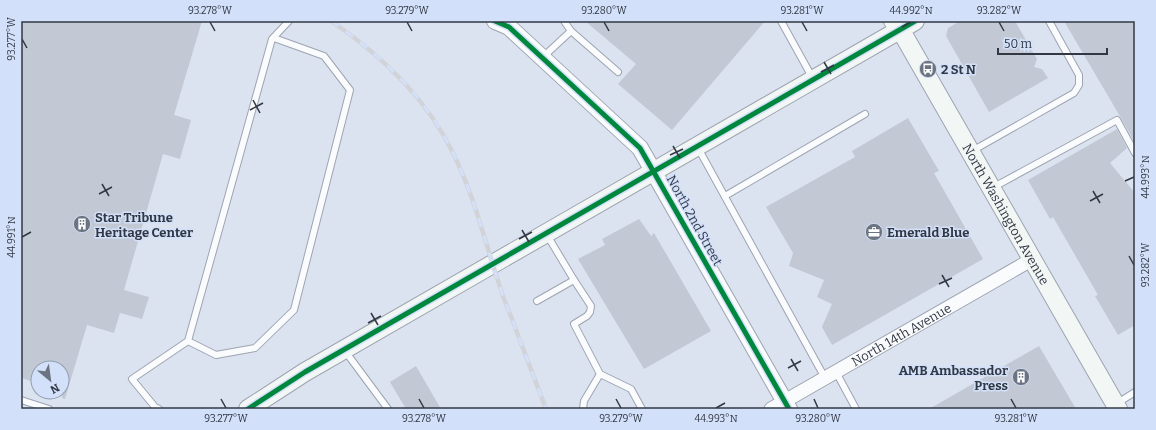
<svg xmlns="http://www.w3.org/2000/svg" width="1156" height="430" viewBox="0 0 1156 430" font-family="Bitter,serif">
<style>
.building{fill:#c2c9d5}
.lines{fill:none;stroke-linecap:round;stroke-linejoin:round}
.service-casing{stroke:#9ea4b0;stroke-width:8}
.minor-casing{stroke:#9ea4b0;stroke-width:15}
.tertiary-casing{stroke:#9ea4b0;stroke-width:18}
.secondary-casing{stroke:#9ea4b0;stroke-width:20}
.service{stroke:#fafbfd;stroke-width:6}
.minor{stroke:#fafbfd;stroke-width:13}
.tertiary{stroke:#fafbfd;stroke-width:16}
.secondary{stroke:#f2f6f4;stroke-width:18}
.rail-casing{stroke:#d1d3d8;stroke-width:4.5}
.rail{stroke:#d3e0f9;stroke-width:3;stroke-dasharray:9;stroke-linecap:butt}
.cycleway-casing{stroke:#d3e0f9;stroke-width:8}
.cycleway{stroke:#00873e;stroke-width:5}
.ticks{fill:none;stroke:#313844;stroke-width:1.5}
.labels{text-anchor:middle;stroke-width:3;stroke-linejoin:round;paint-order:stroke}
.poi-label{font-size:13px;font-weight:bold;fill:#313844;stroke:#d3e0f9;text-anchor:start}
.street-label{font-size:13px;fill:#313844;stroke:#d3e0f9}
.neatline{fill:none;stroke:#313844;stroke-width:1.5}
.ticks-label{font-size:10px;text-anchor:middle;fill:#313844}
</style>
<rect width="100%" height="100%" fill="#dbe3f1"/>
<!-- building -->
<g class="building">
<path d="M 21,21 L 202,21 L 174,115 L 191,120 L 180,159 L 163,154 L 124,290 L 149,297 L 142,319 L 120,313 L 114,333 L 87,325 L 65,399 L 62,398 L 62,368 L 38,368 L 38,383 L 21,378 Z"/>
<path d="M 585,21 L 765,21 L 672,130 L 618,84 L 636,64 Z"/>
<path d="M 960,21 L 1015,21 L 1037,59 L 1034,67 L 1042,69 L 1048,78 L 989,112 L 946,36 L 948,28 Z"/>
<path d="M 1064,21 L 1135,21 L 1135,143 L 1121,118 Z"/>
<path d="M 908,118 L 939,171 L 934,173 L 983,259 L 832,345 L 822,327 L 832,304 L 817,297 L 824,280 L 789,266 L 793,253 L 766,207 L 855,157 L 852,151 Z"/>
<path d="M 1117,129 L 1127,148 L 1110,163 L 1135,193 L 1135,325 L 1118,335 L 1095,296 L 1098,295 L 1053,217 L 1050,219 L 1028,180 Z"/>
<path d="M 639,219 L 651,236 L 654,233 L 711,331 L 644,369 L 578,259 L 605,245 L 602,239 Z"/>
<path d="M 1039,346 L 1076,409 L 929,409 Z"/>
<path d="M 416,366 L 441,409 L 406,409 L 390,382 Z"/>
</g>
<g class="lines">
<defs>
<g id="service">
<path d="M 781,21 L 812,77"/>
<path d="M 571,31 L 618,72"/>
<path d="M 543,57 L 571,31 L 564,21"/>
<path d="M 698,148 L 825,378"/>
<path d="M 972,151 L 1074,93 L 1079,85 L 1079,75 L 1049,21"/>
<path d="M 992,188 L 1117,120 L 1135,153"/>
<path d="M 725,196 L 865,114"/>
<path d="M 574,280 L 591,306 L 590,312 L 587,316 L 574,324 L 600,374"/>
<path d="M 537,301 L 574,280 L 547,235"/>
<path d="M 188,341 L 216,355 L 255,348 L 294,310 L 350,90 L 324,56 L 274,38"/>
<path d="M 345,351 L 388,409"/>
<path d="M 836,372 L 856,409"/>
<path d="M 21,400 L 49,409"/>
<path d="M 1116,404 L 1135,392"/>
<path d="M 159,409 L 155,407 L 132,379 L 188,341 L 272,39 L 289,21"/>
<path d="M 583,409 L 584,401 L 600,374 L 631,389 L 642,409"/>
</g>
<g id="minor">
<path id="s1" d="M 771,409 L 1031,260"/>
</g>
<path id="tertiary" d="M 495,21 L 509,27 L 640,148 L 789,409"/>
<g id="secondary">
<path id="s2" d="M 893,21 L 900,29 L 1118,409"/>
<path d="M 248,409 L 305,372 L 915,21"/>
</g>
</defs>
<!-- service casing -->
<use href="#service" class="service-casing"/>
<!-- minor casing -->
<use href="#minor" class="minor-casing"/>
<!-- tertiary casing -->
<use href="#tertiary" class="tertiary-casing"/>
<!-- secondary casing -->
<use href="#secondary" class="secondary-casing"/>
<!-- service -->
<use href="#service" class="service"/>
<!-- minor -->
<use href="#minor" class="minor"/>
<!-- tertiary -->
<use href="#tertiary" class="tertiary"/>
<!-- secondary -->
<use href="#secondary" class="secondary"/>
<defs>
<path id="rail" d="M 331,21 C 381,55 426,97 453,153 C 474,195 485,242 500,287 C 504,301 511,315 516,330 C 526,356 536,383 546,409"/>
</defs>
<!-- rail casing -->
<use href="#rail" class="rail-casing"/>
<!-- rail -->
<use href="#rail" class="rail"/>
<defs>
<g id="cycleway">
<path d="M 495,21 L 509,27 L 640,148 L 789,409"/>
<path d="M 248,409 L 305,372 L 915,21"/>
</g>
</defs>
<!-- cycleway casing -->
<use href="#cycleway" class="cycleway-casing"/>
<!-- cycleway -->
<use href="#cycleway" class="cycleway"/>
</g>
<!-- ticks -->
<path class="ticks" d="M 210,22 L 215,31M 407,22 L 412,31M 604,22 L 609,31M 802,22 L 807,31M 999,22 L 1004,31M 902,27 L 911,22M 22,39 L 27,48M 824,62 L 831,74M 821,72 L 834,65M 253,100 L 260,113M 250,110 L 263,103M 673,146 L 680,158M 670,155 L 683,149M 1125,181 L 1134,177M 102,184 L 109,196M 1093,191 L 1100,203M 99,194 L 112,187M 1090,201 L 1103,194M 522,230 L 529,242M 22,237 L 31,232M 519,239 L 532,232M 1129,256 L 1134,265M 942,275 L 949,287M 939,284 L 952,278M 371,313 L 378,325M 368,323 L 381,316M 791,359 L 798,371M 788,368 L 801,361M 221,399 L 226,408M 419,399 L 424,408M 616,399 L 621,408M 814,399 L 818,408M 1011,399 L 1016,408M 716,408 L 725,403"/>
<!-- icons -->
<defs>
<symbol id="bus-disc" viewBox="-11 -11 22 22"><circle r="9.5" fill="#6c7481" stroke="#d3e0f9"/><path d="M-5-6H5V4H4V6H2V4H-2V6H-4V4H-5ZM-3.5-4V0h7V-4ZM-3.5 1.2v1.5H-2V1.2ZM2 1.2v1.5H3.5V1.2Z" fill="#fff"/></symbol>
<symbol id="building-disc" viewBox="-11 -11 22 22"><circle r="9.5" fill="#6c7481" stroke="#d3e0f9"/><path d="M-4-6H4V6H1V3H-1V6H-4ZM-2.5-4.3h1.7v1.8h-1.7ZM.8-4.3h1.7v1.8H.8ZM-2.5-1h1.7V.8h-1.7ZM.8-1h1.7V.8H.8Z" fill="#fff"/></symbol>
<symbol id="office-disc" viewBox="-11 -11 22 22"><circle r="9.5" fill="#6c7481" stroke="#d3e0f9"/><path d="M-6-3h4V-5.5h4V-3h4V5H-6ZM-1-4.5V-3h2v-1.5ZM-6 0V1H6V0Z" fill="#fff"/></symbol>
</defs>
<g fill-rule="evenodd">
<use href="#bus-disc" x="918" y="59" width="20" height="20"/>
<use href="#building-disc" x="72" y="214" width="20" height="20"/>
<use href="#office-disc" x="864" y="222" width="20" height="20"/>
<use href="#building-disc" x="1011" y="367" width="20" height="20"/>
</g>
<g class="labels">
<!-- poi labels -->
<g class="poi-label">
<text x="941" y="74">2 St N</text>
<text x="95" y="222">Star Tribune<tspan x="95" dy="15">Heritage Center</tspan></text>
<text x="887" y="237">Emerald Blue</text>
<text x="1008" y="375" text-anchor="end">AMB Ambassador<tspan x="1008" dy="15">Press</tspan></text>
</g>
<!-- street labels -->
<g class="street-label">
<text dy="5" stroke="none"><textPath href="#s2" startOffset="224">North Washington Avenue</textPath></text>
<text transform="translate(695 220) rotate(61)" y="5">North 2nd Street</text>
<text dy="5" stroke="none"><textPath href="#s1" startOffset="150">North 14th Avenue</textPath></text>
</g>
</g>
<!-- border -->
<rect width="1156" height="430" fill="none" stroke="#d3e0f9" stroke-width="44"/>
<!-- north arrow -->
<g transform="translate(50 380) rotate(151)"><circle r="19" fill="#d3e0f9" stroke="#929db1"/>
<path d="M0-3L7 15L0 10L-7 15Z" fill="#6c7481"/>
<text y="-6" font-size="11" font-weight="bold" text-anchor="middle" fill="#313844">N</text>
</g>
<!-- scale -->
<path d="M998 48v6h109v-6" fill="none" stroke="#313844" stroke-width="2"/>
<text x="1004" y="48" font-size="12" fill="#313844" stroke="#d3e0f9" stroke-width="3" paint-order="stroke">50 m</text>
<rect x="22" y="22" width="1112" height="386" class="neatline"/>
<g class="ticks-label">
<text x="210" y="14">93.278°W</text>
<text x="407" y="14">93.279°W</text>
<text x="604" y="14">93.280°W</text>
<text x="802" y="14">93.281°W</text>
<text x="911" y="14">44.992°N</text>
<text x="999" y="14">93.282°W</text>
<text transform="translate(11 39) rotate(-90)" y="4">93.277°W</text>
<text transform="translate(1145 177) rotate(-90)" y="4">44.993°N</text>
<text transform="translate(11 237) rotate(-90)" y="4">44.991°N</text>
<text transform="translate(1145 265) rotate(-90)" y="4">93.282°W</text>
<text x="226" y="422">93.277°W</text>
<text x="424" y="422">93.278°W</text>
<text x="621" y="422">93.279°W</text>
<text x="716" y="422">44.993°N</text>
<text x="818" y="422">93.280°W</text>
<text x="1016" y="422">93.281°W</text>
</g>
</svg>
